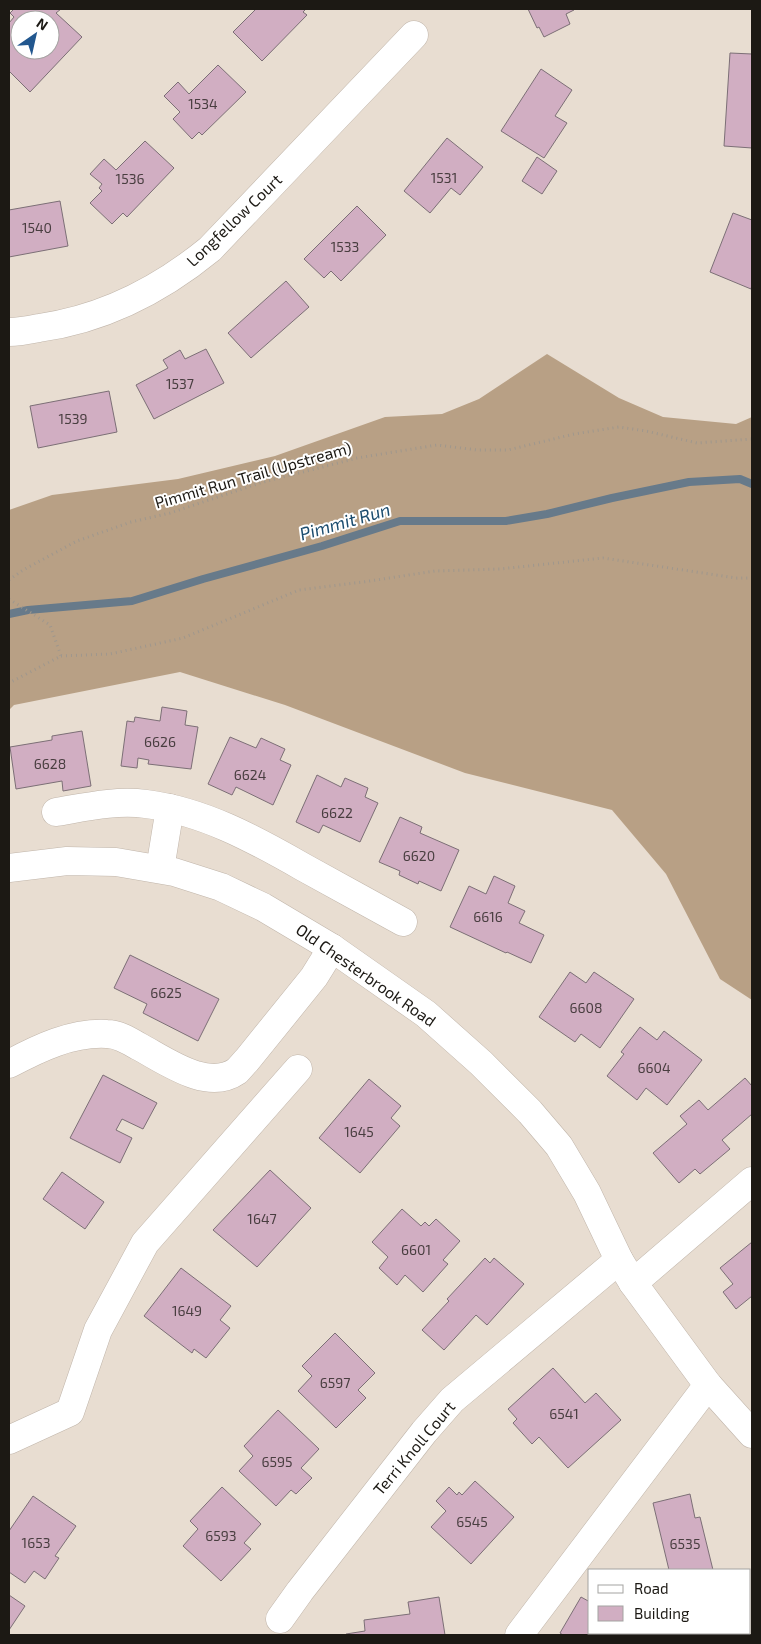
<svg xmlns="http://www.w3.org/2000/svg" width="761" height="1644" viewBox="0 0 761 1644" font-family="'Exo 2',sans-serif">
<style>
.forest{fill:#b8a085}
.lines{fill:none;stroke-linecap:round;stroke-linejoin:round}
.stream{stroke:#677a8a;stroke-width:8}
.building{fill:#d1aec2;stroke:#7c6f76;fill-rule:evenodd}
.minor-casing{stroke:#c0b5aa;stroke-width:29}
.path{stroke:#9f978d;stroke-width:3;stroke-dasharray:1 4;stroke-linecap:butt}
.minor{stroke:#fff;stroke-width:28}
.labels{text-anchor:middle;stroke-width:4;stroke-linejoin:round;paint-order:stroke}
.number-label{font-size:14px;fill:#493e40}
.street-label{font-size:16px;fill:#1c1914;stroke:#fff}
.water-label{font-size:18px;font-style:italic;fill:#1b4c6e;stroke:#fff}
</style>
<rect width="100%" height="100%" fill="#e8ddd1"/>
<!-- forest -->
<path class="forest" d="M 547,354 L 619,398 L 663,417 L 736,424 L 752,417 L 752,1000 L 720,979 L 666,874 L 612,810 L 465,773 L 285,705 L 180,672 L 14,705 L 9,710 L 9,510 L 52,495 L 178,479 L 275,456 L 385,417 L 442,414 L 479,399 Z"/>
<g class="lines">
<!-- stream -->
<path class="stream" d="M 9,614 L 28,610 L 132,601 L 203,579 L 322,546 L 400,521 L 506,521 L 547,514 L 612,498 L 689,482 L 740,479 L 752,484"/>
</g>
<!-- building -->
<g class="building">
<path d="M 14,9 L 61,9 L 56,13 L 82,37 L 30,92 L 9,71 L 9,23 L 14,17 L 10,13 ZM 20,20 L 50,20 L 50,50 L 20,50 Z"/>
<path d="M 256,9 L 306,9 L 303,12 L 307,15 L 262,61 L 233,32 Z"/>
<path d="M 528,9 L 574,9 L 574,10 L 566,14 L 570,24 L 544,37 L 539,27 L 537,28 Z"/>
<path d="M 730,53 L 752,54 L 752,148 L 724,146 Z"/>
<path d="M 218,65 L 246,92 L 202,135 L 199,132 L 192,139 L 173,119 L 180,112 L 164,96 L 178,82 L 189,94 Z"/>
<path d="M 541,69 L 572,90 L 555,116 L 567,123 L 544,158 L 501,131 Z"/>
<path d="M 447,138 L 483,167 L 460,195 L 451,188 L 430,213 L 404,191 Z"/>
<path d="M 145,141 L 174,168 L 127,217 L 123,213 L 112,224 L 90,203 L 102,191 L 99,188 L 102,184 L 90,174 L 104,159 L 116,170 Z"/>
<path d="M 537,157 L 557,171 L 542,194 L 522,181 Z"/>
<path d="M 60,201 L 68,246 L 9,257 L 9,210 Z"/>
<path d="M 357,206 L 386,235 L 341,281 L 331,271 L 324,278 L 304,259 Z"/>
<path d="M 733,213 L 752,220 L 752,285 L 751,289 L 710,272 Z"/>
<path d="M 286,281 L 309,307 L 251,358 L 228,333 Z"/>
<path d="M 206,349 L 224,383 L 154,419 L 136,385 L 168,368 L 163,360 L 180,350 L 185,359 Z"/>
<path d="M 109,391 L 117,432 L 38,448 L 30,406 Z"/>
<path d="M 162,707 L 187,711 L 185,725 L 198,727 L 191,769 L 148,764 L 149,760 L 138,758 L 137,768 L 121,766 L 127,721 L 134,722 L 135,717 L 160,721 Z"/>
<path d="M 82,731 L 91,786 L 63,791 L 62,781 L 16,789 L 10,747 L 52,740 L 52,736 Z"/>
<path d="M 230,737 L 256,748 L 261,738 L 285,749 L 280,760 L 291,765 L 273,805 L 236,787 L 232,795 L 208,784 Z"/>
<path d="M 317,775 L 341,787 L 345,778 L 368,788 L 365,797 L 378,803 L 360,842 L 323,825 L 319,833 L 296,822 Z"/>
<path d="M 400,817 L 422,827 L 420,833 L 459,850 L 441,891 L 419,881 L 418,884 L 399,875 L 400,871 L 379,862 Z"/>
<path d="M 494,876 L 515,886 L 508,903 L 525,911 L 519,923 L 544,935 L 531,963 L 507,952 L 506,953 L 450,927 L 469,886 L 486,894 Z"/>
<path d="M 130,955 L 219,999 L 198,1041 L 143,1013 L 147,1004 L 114,988 Z"/>
<path d="M 570,972 L 586,983 L 594,972 L 634,999 L 600,1048 L 581,1034 L 575,1042 L 539,1017 Z"/>
<path d="M 640,1027 L 657,1040 L 664,1031 L 702,1060 L 667,1105 L 646,1088 L 637,1100 L 607,1076 L 624,1054 L 621,1052 Z"/>
<path d="M 103,1075 L 157,1103 L 143,1129 L 122,1119 L 116,1130 L 132,1138 L 120,1163 L 70,1138 Z"/>
<path d="M 745,1078 L 752,1086 L 752,1114 L 722,1140 L 730,1149 L 700,1174 L 695,1169 L 679,1183 L 653,1153 L 687,1124 L 680,1116 L 699,1100 L 708,1110 Z"/>
<path d="M 369,1079 L 401,1106 L 391,1118 L 400,1126 L 360,1173 L 319,1138 Z"/>
<path d="M 270,1170 L 311,1208 L 257,1267 L 213,1230 Z"/>
<path d="M 62,1172 L 104,1202 L 85,1229 L 43,1199 Z"/>
<path d="M 402,1209 L 421,1226 L 425,1222 L 429,1226 L 436,1219 L 460,1241 L 443,1260 L 448,1264 L 423,1292 L 405,1275 L 397,1285 L 379,1268 L 388,1257 L 372,1242 Z"/>
<path d="M 752,1242 L 752,1296 L 736,1309 L 723,1292 L 733,1284 L 720,1268 Z"/>
<path d="M 485,1258 L 490,1263 L 494,1258 L 524,1284 L 487,1325 L 476,1315 L 444,1350 L 422,1330 L 449,1301 L 447,1299 Z"/>
<path d="M 181,1268 L 231,1306 L 220,1320 L 230,1328 L 206,1358 L 194,1349 L 192,1353 L 144,1316 Z"/>
<path d="M 335,1333 L 375,1373 L 358,1390 L 366,1398 L 336,1428 L 298,1391 L 312,1376 L 302,1366 Z"/>
<path d="M 553,1368 L 585,1403 L 596,1393 L 621,1420 L 568,1468 L 539,1437 L 532,1444 L 513,1423 L 517,1419 L 508,1409 Z"/>
<path d="M 278,1410 L 319,1449 L 301,1468 L 312,1478 L 296,1494 L 291,1490 L 276,1506 L 239,1471 L 253,1456 L 244,1446 Z"/>
<path d="M 475,1481 L 514,1517 L 471,1564 L 431,1527 L 446,1511 L 436,1501 L 449,1487 L 457,1495 L 459,1492 L 462,1495 Z"/>
<path d="M 222,1487 L 261,1524 L 244,1543 L 251,1549 L 221,1581 L 183,1546 L 198,1529 L 190,1521 Z"/>
<path d="M 690,1494 L 695,1518 L 700,1517 L 713,1570 L 669,1570 L 653,1503 Z"/>
<path d="M 33,1496 L 76,1526 L 55,1556 L 59,1558 L 45,1579 L 34,1571 L 25,1583 L 9,1572 L 9,1531 Z"/>
<path d="M 9,1595 L 25,1606 L 9,1630 Z"/>
<path d="M 439,1597 L 445,1635 L 346,1635 L 346,1634 L 365,1631 L 364,1620 L 410,1614 L 408,1602 Z"/>
<path d="M 581,1597 L 590,1602 L 590,1633 L 660,1633 L 658,1635 L 563,1635 L 560,1633 Z"/>
</g>
<g class="lines">
<defs>
<g id="minor">
<path d="M 9,332 C 19,332 29,330 39,328 C 103,319 160,290 210,249 L 414,35"/>
<path d="M 56,812 C 86,807 116,800 146,804 C 203,811 254,839 303,867 C 336,885 370,904 403,922"/>
<path d="M 9,868 L 67,861 L 116,862 L 174,872 L 221,887 L 263,907 L 332,948 L 426,1014 L 481,1063 L 530,1112 L 559,1146 L 587,1193 L 619,1260 L 633,1283 L 708,1385 L 752,1434"/>
<path d="M 160,869 L 170,808"/>
<path d="M 9,1064 C 39,1048 72,1032 107,1034 C 118,1034 128,1040 138,1046 C 165,1060 207,1092 237,1071 C 240,1068 244,1063 247,1060 L 314,977 L 332,948"/>
<path d="M 633,1283 L 752,1181"/>
<path d="M 9,1440 L 70,1412 L 98,1330 L 145,1243 L 298,1069"/>
<path d="M 280,1619 L 300,1591 L 424,1432 L 452,1400 L 619,1260"/>
<path d="M 519,1635 L 708,1385"/>
</g>
</defs>
<!-- minor casing -->
<use href="#minor" class="minor-casing"/>
<!-- path -->
<g class="path">
<path d="M 9,580 L 23,570 L 77,541 L 131,522 L 170,513 L 260,483 L 357,458 L 437,445 L 477,450 L 508,450 L 574,434 L 619,427 L 646,431 L 697,443 L 752,439"/>
<path d="M 9,599 L 50,625 L 61,656 L 9,683"/>
<path d="M 61,656 L 110,654 L 183,638 L 299,590 L 363,582 L 435,571 L 500,569 L 603,558 L 736,578 L 752,578"/>
</g>
<!-- minor -->
<use href="#minor" class="minor"/>
</g>
<g class="labels">
<!-- number labels -->
<g class="number-label">
<text x="203" y="109">1534</text>
<text x="444" y="183">1531</text>
<text x="130" y="184">1536</text>
<text x="37" y="233">1540</text>
<text x="345" y="252">1533</text>
<text x="180" y="389">1537</text>
<text x="73" y="424">1539</text>
<text x="160" y="747">6626</text>
<text x="50" y="769">6628</text>
<text x="250" y="780">6624</text>
<text x="337" y="818">6622</text>
<text x="419" y="861">6620</text>
<text x="488" y="922">6616</text>
<text x="166" y="998">6625</text>
<text x="586" y="1013">6608</text>
<text x="654" y="1073">6604</text>
<text x="359" y="1137">1645</text>
<text x="262" y="1224">1647</text>
<text x="416" y="1255">6601</text>
<text x="187" y="1316">1649</text>
<text x="335" y="1388">6597</text>
<text x="564" y="1419">6541</text>
<text x="277" y="1467">6595</text>
<text x="472" y="1527">6545</text>
<text x="221" y="1541">6593</text>
<text x="36" y="1548">1653</text>
<text x="685" y="1549">6535</text>
</g>
<!-- street labels -->
<g class="street-label">
<text transform="translate(234 220) rotate(-44)" y="6">Longfellow Court</text>
<text transform="translate(253 475) rotate(-16)" y="6">Pimmit Run Trail (Upstream)</text>
<text transform="translate(366 975) rotate(35)" y="6">Old Chesterbrook Road</text>
<text transform="translate(414 1448) rotate(-50)" y="6">Terri Knoll Court</text>
</g>
<!-- water labels -->
<g class="water-label">
<text transform="translate(345 522) rotate(-16)" y="6">Pimmit Run</text>
</g>
</g>
<!-- border -->
<rect width="761" height="1644" fill="none" stroke="#1c1914" stroke-width="20"/>
<!-- legend -->
<rect x="588" y="1569" width="162" height="65" fill="#ffffff" stroke="#a4a3a1"/>
<rect x="598" y="1585" width="25" height="8" fill="#ffffff" stroke="#a4a3a1"/>
<text x="634" y="1594" font-size="15" fill="#1c1914">Road</text>
<rect x="598" y="1606" width="25" height="15" fill="#d1aec2" stroke="#a4a3a1"/>
<text x="634" y="1619" font-size="15" fill="#1c1914">Building</text>
<!-- north arrow -->
<g transform="translate(35 35) rotate(34)"><circle r="24" fill="#ffffff" stroke="#a4a3a1"/>
<path d="M0-4L9 19L0 12L-9 19Z" fill="#22578f"/>
<text y="-8" font-size="14" font-weight="bold" text-anchor="middle" fill="#1c1914">N</text>
</g>
</svg>
